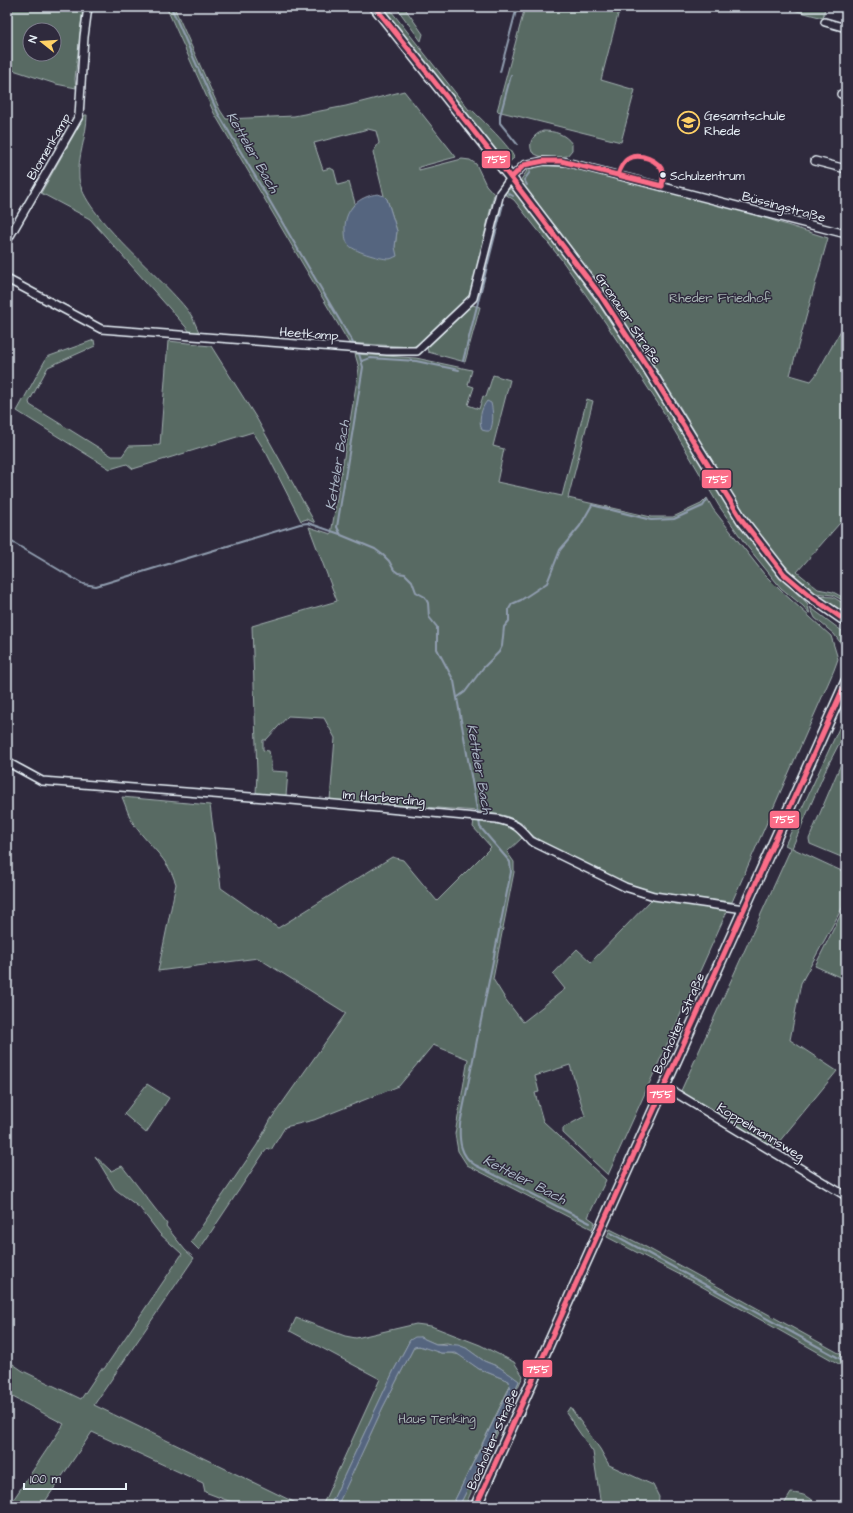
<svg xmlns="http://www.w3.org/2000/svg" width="853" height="1513" viewBox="0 0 853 1513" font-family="'Architects Daughter',sans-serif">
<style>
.green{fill:#596b64;stroke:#a0aeae;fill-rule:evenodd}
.water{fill:#55657f;stroke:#909daf}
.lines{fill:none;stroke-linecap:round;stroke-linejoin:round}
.stream{stroke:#909daf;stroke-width:2}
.minor-casing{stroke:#e8f1f8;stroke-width:10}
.secondary-casing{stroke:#e8f1f8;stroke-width:13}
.minor{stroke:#2f2a3d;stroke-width:7}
.secondary{stroke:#2f2a3d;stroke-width:10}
.bus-1-casing{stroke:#2f2a3d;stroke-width:8}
.bus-1{stroke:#fb6d88;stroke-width:5}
.bus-dot{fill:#e8f1f8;stroke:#2f2a3d;stroke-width:1.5}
.labels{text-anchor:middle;stroke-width:3;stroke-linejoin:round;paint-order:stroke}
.bus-label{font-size:12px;fill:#e8f1f8;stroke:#2f2a3d;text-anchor:start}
.poi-label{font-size:13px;fill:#e8f1f8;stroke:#2f2a3d;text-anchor:start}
.street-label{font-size:13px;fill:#e8f1f8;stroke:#2f2a3d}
.park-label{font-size:13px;fill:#a8b5b5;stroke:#2f2a3d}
.water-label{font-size:14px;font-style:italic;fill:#adb9c8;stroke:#2f2a3d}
.line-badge{stroke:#2f2a3d;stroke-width:1.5}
.badge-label{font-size:11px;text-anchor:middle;font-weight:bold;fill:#fff}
</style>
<rect width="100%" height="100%" fill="#2f2a3d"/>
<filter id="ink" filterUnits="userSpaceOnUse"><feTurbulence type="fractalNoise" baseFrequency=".025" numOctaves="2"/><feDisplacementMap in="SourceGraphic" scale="8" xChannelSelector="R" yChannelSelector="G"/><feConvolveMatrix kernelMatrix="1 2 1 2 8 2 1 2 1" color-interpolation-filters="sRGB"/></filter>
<g filter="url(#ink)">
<!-- green -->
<g class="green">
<path d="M 7,7 L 83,7 L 75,79 L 76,88 L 56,84 L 7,68 ZM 30,30 L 54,30 L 54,54 L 30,54 Z"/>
<path d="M 164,7 L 174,7 L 220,110 L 226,119 L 294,116 L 346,106 L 404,91 L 456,157 L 419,167 L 419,170 L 462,159 L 470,160 L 476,164 L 486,185 L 494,194 L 470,296 L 419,344 L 412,347 L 349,343 L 214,113 L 168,11 ZM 368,129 L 376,131 L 379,143 L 373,152 L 384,196 L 387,199 L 397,231 L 395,247 L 348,244 C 343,228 346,216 355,203 L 349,182 L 338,185 L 334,170 L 330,168 L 323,170 L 314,143 Z"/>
<path d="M 381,7 L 388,7 L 469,110 L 472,110 C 481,119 512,148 514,158 L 507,164 Z"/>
<path d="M 396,7 L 404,7 L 423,34 L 421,41 Z"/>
<path d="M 525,7 L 620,7 L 601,80 L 635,90 L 621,142 L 497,111 Z"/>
<path d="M 782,7 L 825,7 L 823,18 Z"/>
<path d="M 85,115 L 87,115 C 87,136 77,157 79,178 C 82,216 167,280 191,315 C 194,320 196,326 199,332 L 191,333 L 185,326 L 90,219 L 41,193 Z"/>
<path d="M 543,131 C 555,131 565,134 572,144 L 572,150 L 567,156 C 555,158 542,160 532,152 C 528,142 533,135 543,131 Z"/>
<path d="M 561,164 L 733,208 L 828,238 L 790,375 L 811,381 L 816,375 L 846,321 L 846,516 L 797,572 L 818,589 L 833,592 L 846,599 L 846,602 L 833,595 L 815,593 L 794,575 L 766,544 L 734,497 L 680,407 L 640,344 L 564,237 L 520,181 L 529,168 L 542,165 Z"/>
<path d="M 509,189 L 512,189 L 558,248 L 599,305 L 654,387 L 725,503 L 745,533 L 779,576 L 807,603 L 810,614 L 803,606 L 781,588 L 746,545 L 719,506 L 661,408 L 605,322 L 561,259 L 533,224 L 514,200 L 505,194 L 505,190 Z"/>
<path d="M 472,305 L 480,307 L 465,362 L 428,352 L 427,348 Z"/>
<path d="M 94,340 L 95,346 L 48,367 L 29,402 L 30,405 L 112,456 L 122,456 L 129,446 L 160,445 L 168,341 L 199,344 L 200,345 L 211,346 L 257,419 L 315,523 L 307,519 L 301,521 L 267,454 L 253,432 L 133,469 L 127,464 L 110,469 L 17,411 L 47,357 Z"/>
<path d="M 355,354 L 416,358 L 472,370 L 468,385 L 474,387 L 468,405 L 479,409 L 483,396 L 486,397 L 493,375 L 510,380 L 493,446 L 504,449 L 497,482 L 562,496 L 587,399 L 593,401 L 568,498 L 651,517 L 673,517 L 701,504 L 707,498 L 713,509 L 764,574 L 780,590 L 831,636 L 838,659 L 834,670 L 732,902 L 657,894 L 633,887 L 548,847 L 528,832 L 523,824 L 506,816 L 478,811 L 330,800 L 335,738 L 324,718 L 288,716 L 266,740 L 263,740 L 263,750 L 269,751 L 271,762 L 271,771 L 288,772 L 286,796 L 256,793 L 257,773 L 252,626 L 337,601 L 309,527 L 331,534 L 359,368 Z"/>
<path d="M 818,596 L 833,597 L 846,605 L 846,613 Z"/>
<path d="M 810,607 L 846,634 L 846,641 L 844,645 L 842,645 L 834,634 L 815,618 Z"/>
<path d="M 846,713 L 846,733 L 841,740 L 827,767 L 792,848 L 846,873 L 846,901 L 801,983 L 790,1040 L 837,1071 L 774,1148 L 680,1093 L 791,848 L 785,845 Z"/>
<path d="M 846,752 L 846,859 L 810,844 L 809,839 Z"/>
<path d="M 122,797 L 210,805 L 221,888 L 278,928 L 392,857 L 403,860 L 437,901 L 491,847 L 473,827 L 474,820 L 483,821 L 484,823 C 504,826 507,821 523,837 L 507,852 L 514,862 L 514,872 L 493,979 L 506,1000 L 523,1022 L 565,989 L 553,974 L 577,949 L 591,962 L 652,899 L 728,909 L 608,1175 L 563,1133 L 563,1128 L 585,1116 L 570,1065 L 535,1076 L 539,1092 L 535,1093 L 543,1121 L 606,1180 L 588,1217 L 595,1222 L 592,1229 L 467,1165 L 458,1151 L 455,1134 L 468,1059 L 433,1045 L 399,1086 L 314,1120 L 285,1127 L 271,1150 L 268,1148 L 263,1154 L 199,1250 L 191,1242 L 257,1145 L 271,1119 L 346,1013 L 258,958 L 158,971 L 176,884 C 168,858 150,847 135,826 C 129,818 126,806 122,797 Z"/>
<path d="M 846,904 L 846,980 L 815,966 Z"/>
<path d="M 147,1084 L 169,1098 L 146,1133 L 124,1114 Z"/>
<path d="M 95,1156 L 111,1171 L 122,1166 L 167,1224 L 166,1226 L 185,1250 L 194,1258 L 94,1405 L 302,1506 L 242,1506 L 205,1492 L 203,1483 L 92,1432 L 42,1506 L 9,1506 L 64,1424 L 7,1394 L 7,1360 L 23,1371 L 81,1399 L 101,1369 L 104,1369 L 182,1254 L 160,1234 L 140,1208 L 115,1189 Z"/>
<path d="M 610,1229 L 644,1246 L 846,1357 L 846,1368 L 692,1281 L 607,1237 Z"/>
<path d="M 296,1318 L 345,1336 L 356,1338 L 416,1324 L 431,1326 L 480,1345 L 514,1362 L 523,1376 L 465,1506 L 459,1506 L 500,1424 L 519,1381 L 499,1367 L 484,1361 L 466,1348 L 447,1343 L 436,1344 L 420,1337 L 410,1340 L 394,1370 L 330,1506 L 322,1506 L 380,1379 L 290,1331 Z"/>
<path d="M 416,1346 L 425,1347 L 441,1353 L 451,1353 L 460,1355 L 479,1369 L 509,1381 L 510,1386 L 452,1506 L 337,1506 L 383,1407 L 414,1347 Z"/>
<path d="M 570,1407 L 600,1449 L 609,1465 L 653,1485 L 659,1497 L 658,1506 L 601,1506 L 593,1452 L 566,1413 Z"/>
<path d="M 791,1493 C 804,1494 810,1496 818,1506 L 783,1506 Z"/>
</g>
<!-- water -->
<g class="water">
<path d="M 378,194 L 384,196 L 387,199 L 397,231 L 395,247 L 397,256 C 394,257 392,259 389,259 C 380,259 352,251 348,244 C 345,240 345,233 345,228 C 345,209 359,196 378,194 Z"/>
<path d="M 487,401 L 491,403 C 493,411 494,423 490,431 L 486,431 L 482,430 C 478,421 481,408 487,401 Z"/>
<path d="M 415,1337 L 420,1337 L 436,1344 L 458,1345 L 466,1348 L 484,1361 L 499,1367 L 511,1375 L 519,1381 L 483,1459 L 459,1506 L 452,1506 L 508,1392 L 510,1386 L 509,1381 L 479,1369 L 456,1353 L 441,1353 L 419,1346 L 414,1347 L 383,1407 L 342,1496 L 337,1506 L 330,1506 L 394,1370 L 410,1340 Z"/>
</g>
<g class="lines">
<!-- stream -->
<g class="stream">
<path d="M 171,7 L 218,113 L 353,343"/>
<path d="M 500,72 L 517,7"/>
<path d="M 511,75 L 500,116 L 500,123 L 517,144"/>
<path d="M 527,185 L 524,180 L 530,172"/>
<path d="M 508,193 L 513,196"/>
<path d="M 359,354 L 363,367 L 337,527 L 341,535 L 375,549 L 383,555 L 389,561 L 394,570 L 398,573 L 405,574 L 412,581 L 416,592 L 425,597 L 428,603 L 429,617 L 437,627 L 437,649 L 454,681 L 478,815"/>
<path d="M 362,361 L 370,358 L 416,361 L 459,370"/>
<path d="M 463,361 L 503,204"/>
<path d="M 7,539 L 83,584 L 96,586 L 300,524 L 308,523 L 340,534"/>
<path d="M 458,697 L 465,692 L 483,668 L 499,652 L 502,646 L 504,627 L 509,621 L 509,609 L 512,604 L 521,600 L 547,583 L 560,550 L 580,526 L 592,505 L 651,520 L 674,519 L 703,506 L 707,500"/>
<path d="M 479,820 L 480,827 L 510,862 L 511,872 L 460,1124 C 459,1140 460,1156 475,1165 L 590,1223"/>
<path d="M 611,1233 L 846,1362"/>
</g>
<defs>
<g id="minor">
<path d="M 825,22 L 846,28"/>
<path d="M 841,94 L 846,96"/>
<path d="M 815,161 L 846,169"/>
<path d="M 7,241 L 79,116 L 84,37 L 88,7"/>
<path d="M 7,279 L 101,329 L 387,351 L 417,351 L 473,298 L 500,193 L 511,178 L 524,165 L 544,161 L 566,162 L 846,234"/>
<path d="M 7,762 L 42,781 L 291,800 L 497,819 C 515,823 519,827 531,841 L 625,887 L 654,896 L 744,909"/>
<path d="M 664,1086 L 846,1196"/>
</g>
<g id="secondary">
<path d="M 375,7 L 511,178 L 601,296 L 648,368 L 742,520 L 784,574 L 810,596 L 846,621"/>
<path d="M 476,1506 L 846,682"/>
</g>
</defs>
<!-- minor casing -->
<use href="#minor" class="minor-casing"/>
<!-- secondary casing -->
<use href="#secondary" class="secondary-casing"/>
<!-- minor -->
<use href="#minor" class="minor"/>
<!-- secondary -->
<use href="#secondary" class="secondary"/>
<defs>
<g id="bus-1">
<path d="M 375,7 L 511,178 L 601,296 L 648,368 L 742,520 L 784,574 L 810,596 L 846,621"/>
<path d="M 618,175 C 620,169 623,162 628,159 C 639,152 660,160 663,173 C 664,177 662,182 662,186"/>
<path d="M 511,178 L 524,165 L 544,161 L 561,161 L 662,186"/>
<path d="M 476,1506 L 846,682"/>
</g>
</defs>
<!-- bus-1 casing -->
<use href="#bus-1" class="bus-1-casing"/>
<!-- bus-1 -->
<use href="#bus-1" class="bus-1"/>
</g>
</g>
<!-- icons -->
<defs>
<symbol id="school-ring" viewBox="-11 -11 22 22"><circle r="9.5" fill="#2f2a3d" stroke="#ffd166" stroke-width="1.5"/><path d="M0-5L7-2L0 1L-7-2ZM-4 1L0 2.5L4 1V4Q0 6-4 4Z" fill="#ffd166"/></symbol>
</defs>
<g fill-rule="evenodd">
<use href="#school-ring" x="676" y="110" width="25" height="25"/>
</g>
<!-- markers -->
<circle class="bus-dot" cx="663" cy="175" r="3.5"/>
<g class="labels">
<!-- bus labels -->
<g class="bus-label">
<text x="670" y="180">Schulzentrum</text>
</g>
<!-- poi labels -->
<g class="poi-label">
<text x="704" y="120">Gesamtschule<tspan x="704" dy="15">Rhede</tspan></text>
</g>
<!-- street labels -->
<g class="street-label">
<text transform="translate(48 146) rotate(-60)" y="5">Blomenkamp</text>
<text transform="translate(784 206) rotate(15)" y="5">Büssingstraße</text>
<text transform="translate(629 318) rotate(56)" y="5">Gronauer Straße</text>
<text transform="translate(309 333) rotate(4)" y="5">Heetkamp</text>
<text transform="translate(384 797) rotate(5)" y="5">Im Harberding</text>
<text transform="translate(678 1023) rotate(-66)" y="5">Bocholter Straße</text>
<text transform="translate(761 1131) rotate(31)" y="5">Koppelmannsweg</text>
<text transform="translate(492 1439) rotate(-66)" y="5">Bocholter Straße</text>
</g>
<!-- park labels -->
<g class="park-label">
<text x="720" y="302">Rheder Friedhof</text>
<text x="437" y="1423">Haus Tenking</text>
</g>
<!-- water labels -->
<g class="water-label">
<text transform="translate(253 152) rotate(60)" y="5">Ketteler Bach</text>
<text transform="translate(337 465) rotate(-81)" y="5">Ketteler Bach</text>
<text transform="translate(480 769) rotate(80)" y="5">Ketteler Bach</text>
<text transform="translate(525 1179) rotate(27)" y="5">Ketteler Bach</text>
</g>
</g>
<g class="line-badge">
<rect x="481" y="150" width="30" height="19" rx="4" fill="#fb6d88"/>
<rect x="701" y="469" width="31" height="20" rx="4" fill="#fb6d88"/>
<rect x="769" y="810" width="31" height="19" rx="4" fill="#fb6d88"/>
<rect x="646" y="1084" width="30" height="20" rx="4" fill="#fb6d88"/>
<rect x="522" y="1359" width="31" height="19" rx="4" fill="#fb6d88"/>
</g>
<g class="badge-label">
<text x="496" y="163">755</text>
<text x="717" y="483">755</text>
<text x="784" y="823">755</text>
<text x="661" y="1098">755</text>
<text x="538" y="1373">755</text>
</g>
<!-- margin -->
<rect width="853" height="1513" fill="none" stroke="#2f2a3d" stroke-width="24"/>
<rect x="12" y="12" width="829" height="1489" fill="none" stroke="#e8f1f8" stroke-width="1.5" filter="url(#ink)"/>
<!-- north arrow -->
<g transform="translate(42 42) rotate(287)"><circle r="19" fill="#2f2a3d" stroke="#797a88"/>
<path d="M0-3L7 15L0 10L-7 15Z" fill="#ffd166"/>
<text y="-6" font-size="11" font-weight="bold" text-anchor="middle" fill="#e8f1f8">N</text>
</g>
<!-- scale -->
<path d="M24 1483v6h102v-6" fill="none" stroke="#e8f1f8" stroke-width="2"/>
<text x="30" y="1483" font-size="12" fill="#e8f1f8" stroke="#2f2a3d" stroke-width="3" paint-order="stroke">100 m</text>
</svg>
